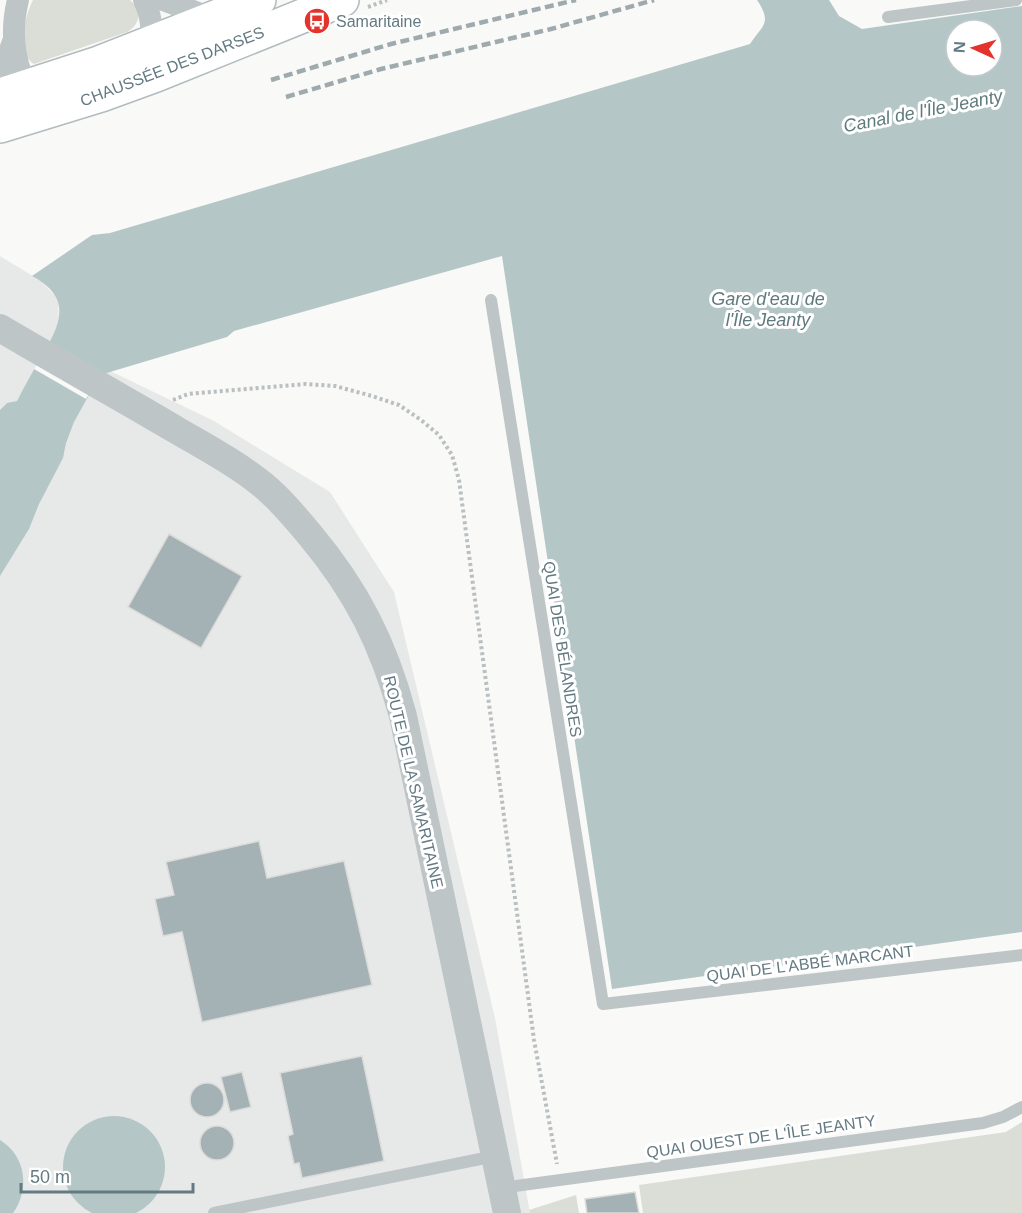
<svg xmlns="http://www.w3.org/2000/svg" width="1022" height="1213" viewBox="0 0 1022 1213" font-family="Helvetica,sans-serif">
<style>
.built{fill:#e7e9e8}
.green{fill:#dbded6}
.water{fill:#b5c6c7;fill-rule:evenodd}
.pier{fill:#f9f9f7}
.building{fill:#a4b1b5;stroke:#dbdbd9;stroke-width:1.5}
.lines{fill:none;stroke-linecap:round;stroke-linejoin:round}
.secondary-casing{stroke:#b2bbbe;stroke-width:36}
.path{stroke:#babfc1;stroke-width:4;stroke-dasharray:3 3;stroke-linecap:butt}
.service{stroke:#bdc5c7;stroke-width:12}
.minor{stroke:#bdc5c7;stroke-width:22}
.tertiary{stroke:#bdc5c7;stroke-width:28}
.secondary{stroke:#fff;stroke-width:33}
.rail{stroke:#9faaae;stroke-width:4.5;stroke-dasharray:9 4.5;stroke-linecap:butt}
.labels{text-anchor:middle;stroke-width:6;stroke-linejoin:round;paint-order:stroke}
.poi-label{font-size:16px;fill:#647a82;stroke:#fff;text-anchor:start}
.street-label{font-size:16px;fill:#647a82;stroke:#fff}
.water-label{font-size:18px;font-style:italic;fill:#5f7a7c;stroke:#fff}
</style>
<rect width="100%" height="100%" fill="#f9f9f7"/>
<!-- built -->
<path class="built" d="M 0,256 L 41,281 L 55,296 L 58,303 L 59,320 L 58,329 L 50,342 L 214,421 L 330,492 L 394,592 L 495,1018 L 530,1213 L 0,1213 Z"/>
<!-- green -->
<g class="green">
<path d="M 33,0 L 130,0 C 142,10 141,24 127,32 L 34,64 C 15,54 25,15 33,0 Z"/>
<path d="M 1022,1122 L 1022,1213 L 643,1213 L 639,1185 L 1006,1132 Z"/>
<path d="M 576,1195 L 579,1213 L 530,1213 L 529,1210 Z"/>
</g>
<!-- water -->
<g class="water">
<path d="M 757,0 L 829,0 L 839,16 L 862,29 L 1022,6 L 1022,932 L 612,989 L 502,256 L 234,331 L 227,337 L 100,375 L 74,422 L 66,443 L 63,458 L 39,504 L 29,529 L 0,576 L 0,410 L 7,403 L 17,401 C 24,387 32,373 40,359 C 59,327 75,299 32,276 L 92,235 L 110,233 L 750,44 C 762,25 773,24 757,0 ZM 956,30 L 992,30 L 992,66 L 956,66 Z"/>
<circle cx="114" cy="1167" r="51"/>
<path d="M 0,1140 C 26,1156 30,1189 13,1213 L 0,1213 Z"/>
</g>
<!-- pier -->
<path class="pier" d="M 48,345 L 100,375 L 86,399 L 34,369 Z"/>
<!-- building -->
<g class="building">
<path d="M 169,534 L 242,576 L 201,648 L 128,607 Z"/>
<path d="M 259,841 L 267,878 L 344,861 L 372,985 L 202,1022 L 182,932 L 163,936 L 155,899 L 174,895 L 166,862 Z"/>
<path d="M 362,1056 L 384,1161 L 302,1178 L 299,1163 L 294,1164 L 288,1136 L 293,1134 L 280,1073 Z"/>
<path d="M 242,1072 L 251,1107 L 230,1112 L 221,1077 Z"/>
<circle cx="207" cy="1100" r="17"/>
<circle cx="217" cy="1143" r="17"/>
<path d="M 635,1192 L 639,1213 L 587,1213 L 585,1199 Z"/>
</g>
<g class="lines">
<defs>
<g id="secondary">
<path d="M 0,95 L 96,64 L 259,0"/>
<path d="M 0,126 L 101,95 L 156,75 L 342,0"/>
</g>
</defs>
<!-- secondary casing -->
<use href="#secondary" class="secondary-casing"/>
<!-- path -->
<g class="path">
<path d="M 368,7 L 387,0"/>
<path d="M 173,400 L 188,394 L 305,384 L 335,386 L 372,396 L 399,405 L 421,420 L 439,435 L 452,455 L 459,480 L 534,1040 L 557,1164"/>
</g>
<!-- service -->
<g class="service">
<path d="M 888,17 L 1016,0"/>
<path d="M 491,300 L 603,1004 L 1022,955"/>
<path d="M 501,1188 L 983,1123 L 1003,1117 L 1022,1107"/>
<path d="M 214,1213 L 495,1156"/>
</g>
<!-- minor -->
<g class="minor">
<path d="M 18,0 C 10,32 13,73 36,98"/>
<path d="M 144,0 C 152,16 154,37 148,55"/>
<path d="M 163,0 L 201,14 L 217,17"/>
<path d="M 0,70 L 6,61 L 14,39"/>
</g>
<!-- tertiary -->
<path class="tertiary" d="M 0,328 C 59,363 119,396 178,431 C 207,448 237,464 263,485 C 281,500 295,517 310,535 C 357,591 384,645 403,716 L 507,1213"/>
<!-- secondary -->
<use href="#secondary" class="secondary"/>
<!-- rail -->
<g class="rail">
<path d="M 271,80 L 391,44 L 576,0"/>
<path d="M 286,97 L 381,69 L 551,29 L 654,0"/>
</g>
</g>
<!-- icons -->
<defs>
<symbol id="bus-disc" viewBox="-11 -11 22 22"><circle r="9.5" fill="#e4322d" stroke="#fff"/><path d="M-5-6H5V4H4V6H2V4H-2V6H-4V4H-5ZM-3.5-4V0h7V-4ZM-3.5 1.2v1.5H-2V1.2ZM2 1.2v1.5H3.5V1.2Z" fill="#fff"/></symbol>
</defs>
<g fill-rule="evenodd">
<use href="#bus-disc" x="302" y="6" width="30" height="30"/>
</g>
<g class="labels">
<!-- poi labels -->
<g class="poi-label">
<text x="336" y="27">Samaritaine</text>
</g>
<!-- street labels -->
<g class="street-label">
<text transform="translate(172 66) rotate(-21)" y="6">CHAUSSÉE DES DARSES</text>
<text transform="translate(563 649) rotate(81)" y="6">QUAI DES BÉLANDRES</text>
<text transform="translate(414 782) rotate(77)" y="6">ROUTE DE LA SAMARITAINE</text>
<text transform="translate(810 963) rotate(-7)" y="6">QUAI DE L'ABBÉ MARCANT</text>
<text transform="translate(761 1136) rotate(-8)" y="6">QUAI OUEST DE L'ÎLE JEANTY</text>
</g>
<!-- water labels -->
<g class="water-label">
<text transform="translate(923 111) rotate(-11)" y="6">Canal de l'Île Jeanty</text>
<text x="768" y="305">Gare d'eau de<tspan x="768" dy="21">l'Île Jeanty</tspan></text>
</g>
</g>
<!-- north arrow -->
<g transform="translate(974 48) rotate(274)"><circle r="28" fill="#ffffff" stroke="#c1cacd" stroke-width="1.5"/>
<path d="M0-4.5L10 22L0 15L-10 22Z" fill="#e4322d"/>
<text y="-9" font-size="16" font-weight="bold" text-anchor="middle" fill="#647a82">N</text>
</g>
<!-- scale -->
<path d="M21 1183v9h172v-9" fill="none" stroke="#647a82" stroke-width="3"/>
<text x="30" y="1183" font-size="18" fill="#647a82" stroke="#ffffff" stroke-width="4.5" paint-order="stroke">50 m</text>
</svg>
